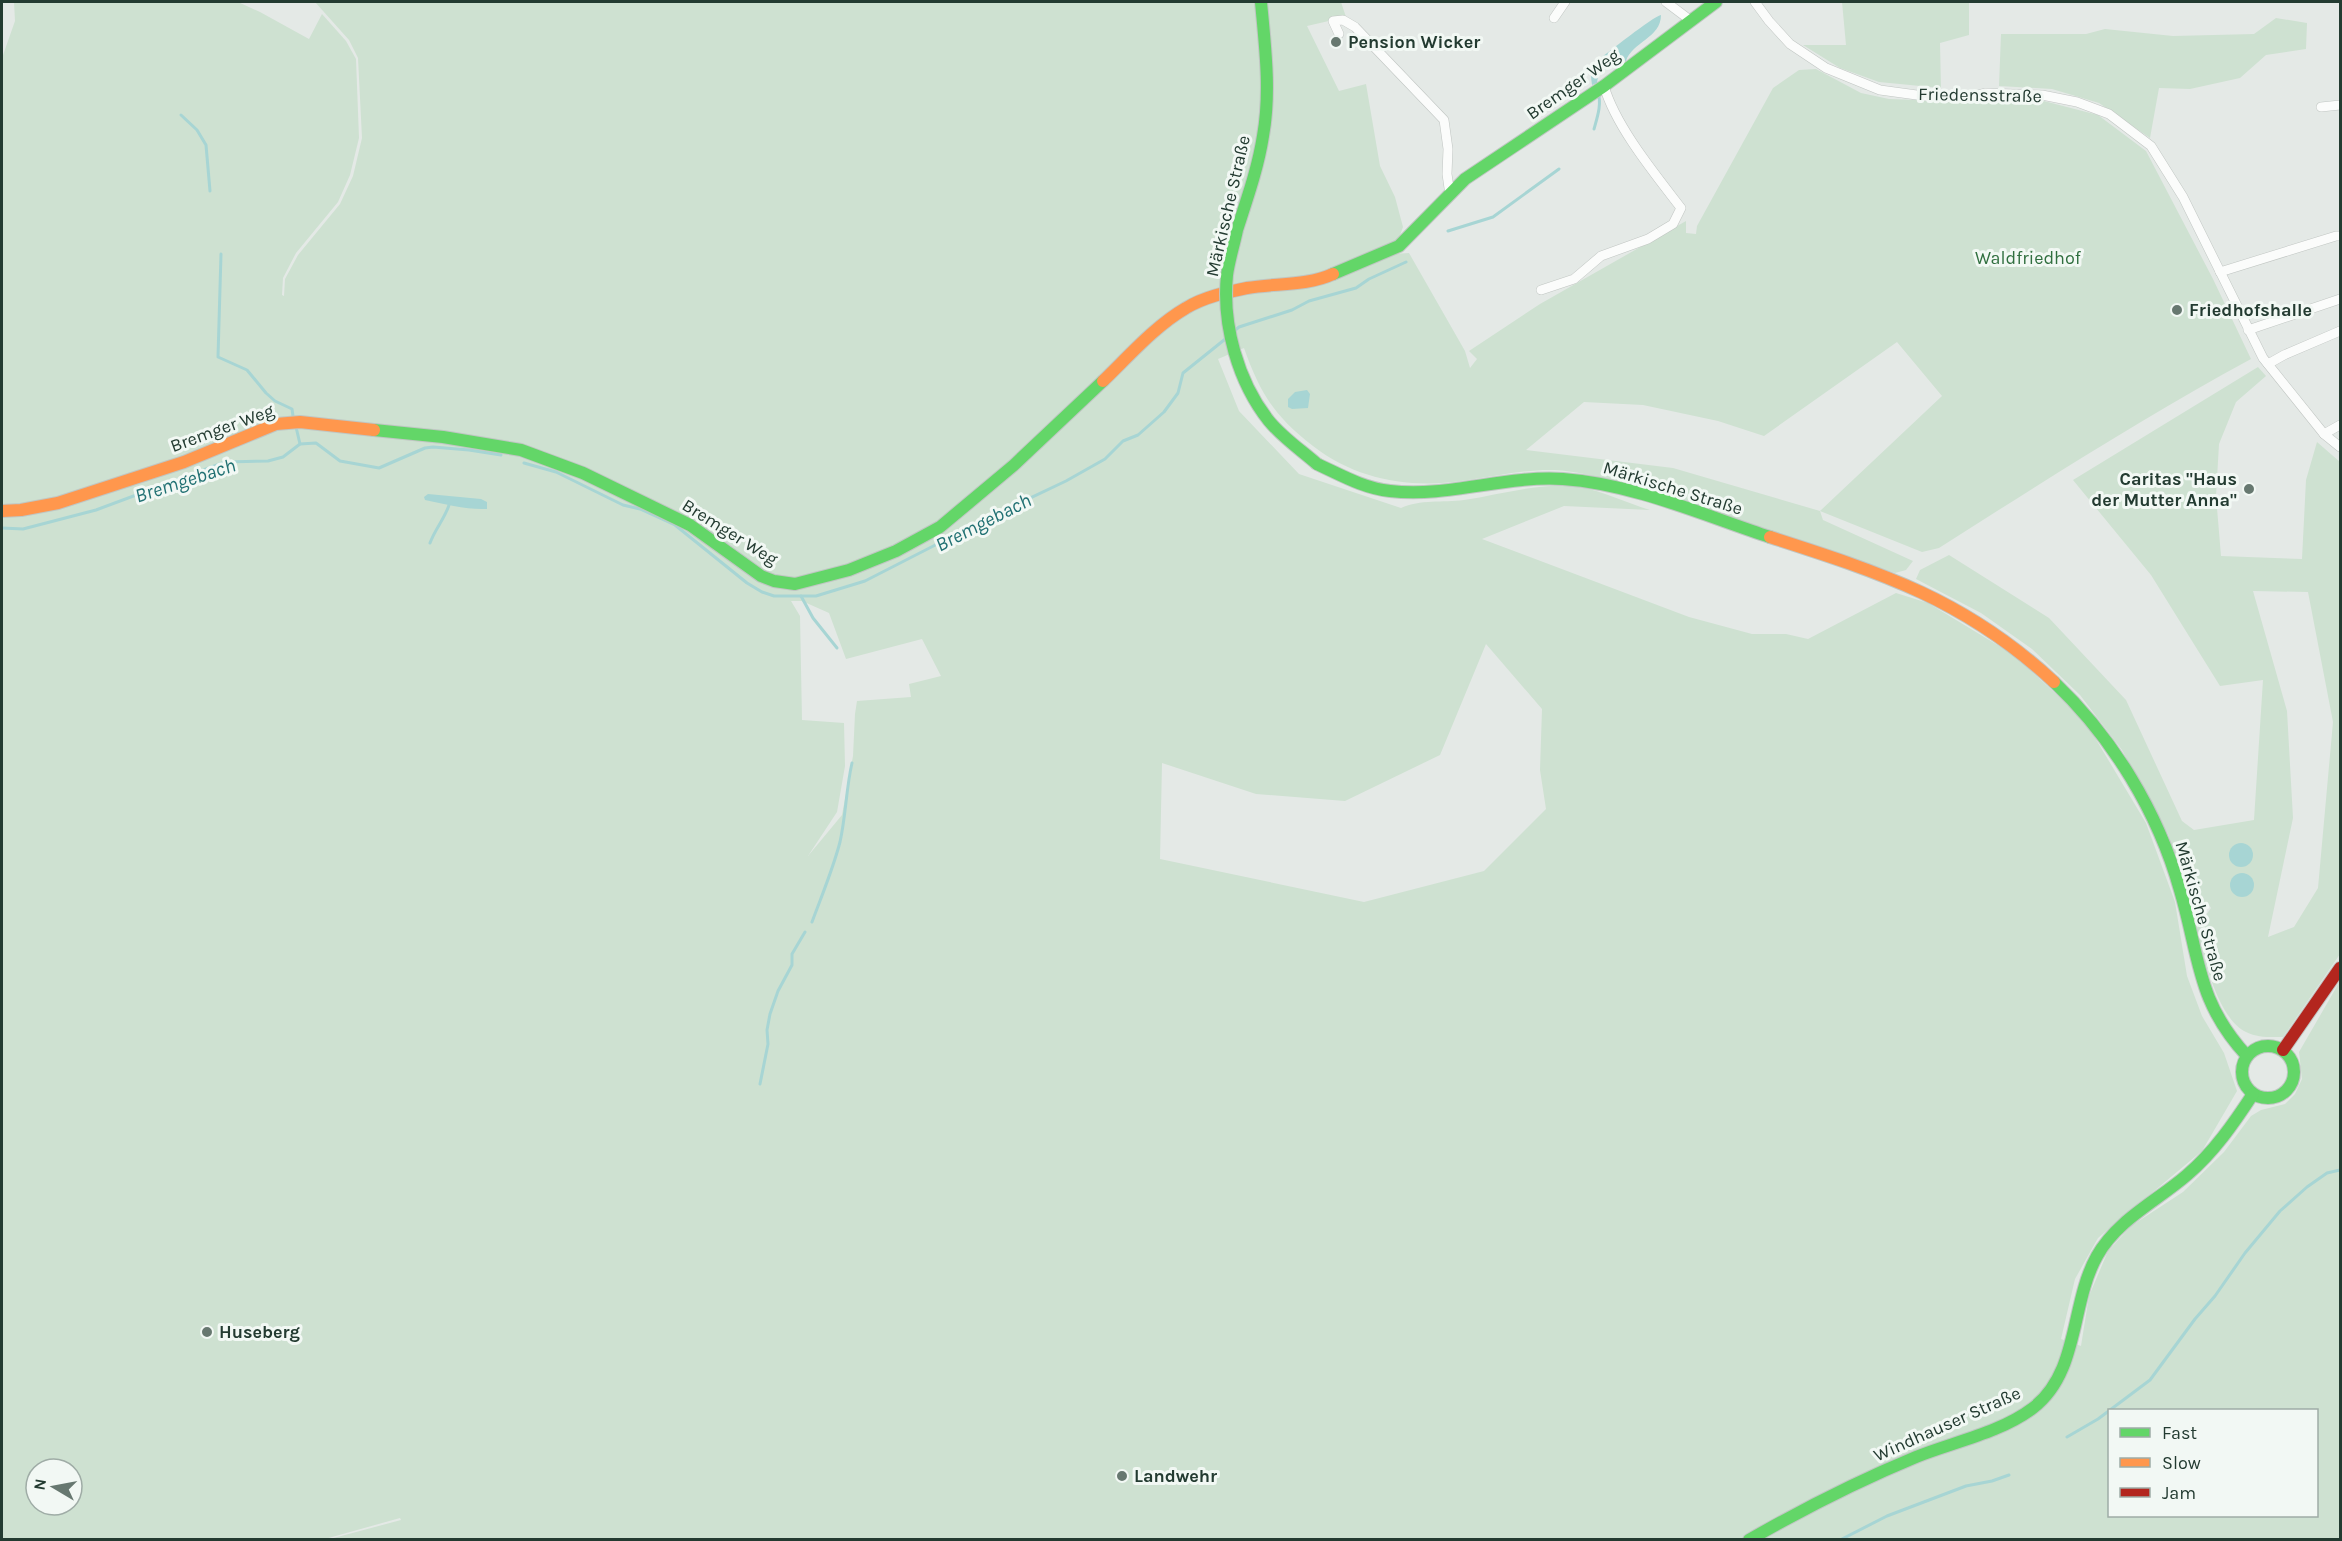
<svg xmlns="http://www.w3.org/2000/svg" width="2342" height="1541" viewBox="0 0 2342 1541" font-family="Karla,sans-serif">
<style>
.green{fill:#cee1d1;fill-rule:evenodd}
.water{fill:#a7d5d4}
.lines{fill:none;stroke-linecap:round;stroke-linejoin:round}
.stream{stroke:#a7d5d4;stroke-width:3}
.street-casing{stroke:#c1c6c3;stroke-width:10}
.fast-casing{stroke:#c0c6c3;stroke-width:14}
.slow-casing{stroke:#c0c6c3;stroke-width:14}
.jam-casing{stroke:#c0c6c3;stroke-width:14}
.street{stroke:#fbfcfb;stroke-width:9}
.fast{stroke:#63d668;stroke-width:12}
.slow{stroke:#ff974d;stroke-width:12}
.jam{stroke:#b3261e;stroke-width:12}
.fast-bridge-casing{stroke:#c0c6c3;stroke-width:14;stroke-linecap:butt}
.fast-bridge{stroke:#63d668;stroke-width:12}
.poi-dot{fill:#677870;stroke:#f2f8f4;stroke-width:2}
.labels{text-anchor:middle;stroke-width:6;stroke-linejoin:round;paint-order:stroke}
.poi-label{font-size:18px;font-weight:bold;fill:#233b31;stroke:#f2f8f4;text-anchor:start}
.street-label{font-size:18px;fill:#233b31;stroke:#f2f8f4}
.park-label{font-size:18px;fill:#306f3f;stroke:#f2f8f4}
.water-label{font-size:20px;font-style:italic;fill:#217173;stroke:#f2f8f4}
</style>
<rect width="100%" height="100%" fill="#e4e9e6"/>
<!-- green -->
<g class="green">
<path d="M 14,2 L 238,2 L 260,12 L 309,39 L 322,14 L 346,41 L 356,59 L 359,138 L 350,175 L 338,202 L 296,253 L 283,278 L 282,295 L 284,296 L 285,279 L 298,255 L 340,204 L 353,176 L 362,138 L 358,58 L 349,40 L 315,2 L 1341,2 L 1346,17 L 1307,26 L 1339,91 L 1366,84 L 1380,166 L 1395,197 L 1403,227 L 1393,254 L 1409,253 L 1465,351 L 1470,368 L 1477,359 L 1469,351 L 1540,304 L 1686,221 L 1686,233 L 1696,234 L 1697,226 L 1773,88 L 1799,70 L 1816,69 L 1861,93 L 1889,99 L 1973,102 L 2024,96 L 2098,115 L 2146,151 L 2213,279 L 2251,359 C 2144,417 2041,483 1939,548 L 1922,552 L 1820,511 L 1823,520 L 1913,561 L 1906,570 L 1895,573 L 1806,542 L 1613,481 C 1594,476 1574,471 1555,470 C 1526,469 1497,476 1468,480 C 1413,489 1358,481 1313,446 C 1274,416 1260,393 1244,348 L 1218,359 L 1239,411 L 1299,474 L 1401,508 C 1420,499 1443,503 1464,500 C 1503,494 1540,482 1579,487 C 1603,491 1627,503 1650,510 L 1564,506 L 1482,539 L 1689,617 L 1752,634 L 1786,634 L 1808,639 L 1896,593 L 1928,603 L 2014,655 L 2085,721 L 2146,823 L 2175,902 L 2187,976 L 2202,1016 L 2224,1053 L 2237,1091 L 2202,1151 L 2098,1238 L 2075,1279 L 2061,1339 L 2081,1346 L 2089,1296 L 2108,1251 L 2131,1226 L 2183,1192 L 2224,1152 L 2251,1116 L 2261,1110 L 2285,1104 L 2295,1094 L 2302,1079 L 2299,1052 L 2340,981 L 2340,1539 L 330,1539 L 401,1520 L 400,1518 L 325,1539 L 2,1539 L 2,58 L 15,21 ZM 1897,342 L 1942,396 L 1820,511 L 1673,468 L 1526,450 L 1584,402 L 1643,405 L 1718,421 L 1764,436 ZM 791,601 L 802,601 L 829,613 L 846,659 L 922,639 L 941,676 L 909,684 L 911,697 L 857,701 L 855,714 L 853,756 L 842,815 L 808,856 L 837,812 L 845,766 L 844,723 L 802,720 L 800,616 ZM 1486,644 L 1542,709 L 1540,770 L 1546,809 L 1484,871 L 1364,902 L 1160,859 L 1162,763 L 1256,794 L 1345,801 L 1440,755 ZM 2110,1410 L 2316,1410 L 2316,1516 L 2110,1516 ZM 36,1469 L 72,1469 L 72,1505 L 36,1505 Z"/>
<path d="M 1842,2 L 1969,2 L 1969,35 L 1940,43 L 1941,88 L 1879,82 L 1840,68 L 1803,45 L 1846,45 Z"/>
<path d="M 2276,18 L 2307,23 L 2306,49 L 2266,55 L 2240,78 L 2190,89 L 2159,88 L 2150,138 L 2099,103 L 2052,89 L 1999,86 L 2001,34 L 2086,34 L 2105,29 L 2173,36 L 2254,34 Z"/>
<path d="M 2258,367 L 2266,376 L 2236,402 L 2219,444 L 2216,496 L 2221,556 L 2302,559 L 2306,480 L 2317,442 L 2340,462 L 2340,954 L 2283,1037 C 2270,1037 2258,1038 2246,1032 C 2218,1019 2204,957 2196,929 L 2211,908 L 2207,902 L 2202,905 L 2190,904 L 2168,834 L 2122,750 L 2080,695 L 2032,649 L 1981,613 L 1916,579 L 1920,570 L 1949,555 L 2049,618 L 2126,700 L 2182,821 L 2194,830 L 2254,820 L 2263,680 L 2220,686 L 2151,575 L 2073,480 ZM 2253,591 L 2308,592 L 2333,722 L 2318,888 L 2294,927 L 2268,937 L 2293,818 L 2287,711 Z"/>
</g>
<!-- water -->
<g class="water">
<path d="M 1661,15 C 1661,38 1632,42 1626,61 L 1617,60 L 1598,76 L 1597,83 L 1592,85 L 1590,69 L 1595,62 C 1608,53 1652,17 1661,15 Z"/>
<path d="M 1307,390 L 1310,394 L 1308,408 L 1292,409 L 1288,407 L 1288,399 L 1295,392 Z"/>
<path d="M 428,494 L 481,499 L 487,502 L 487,509 C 467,510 445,504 425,500 L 424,497 Z"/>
<circle cx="2241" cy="855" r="12"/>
<circle cx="2242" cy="885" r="12"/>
</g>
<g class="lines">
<!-- stream -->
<g class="stream">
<path d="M 181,115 L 197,130 L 206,145 L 210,191"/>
<path d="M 1594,129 C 1597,118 1602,104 1598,93"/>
<path d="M 1448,231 L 1493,217 L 1559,169"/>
<path d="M 221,254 L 218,357 L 247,370 L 266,393 L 275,401 L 292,409 L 293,416"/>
<path d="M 1233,332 L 1239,327 L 1292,310 L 1309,301 L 1356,288 L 1369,279 L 1406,262"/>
<path d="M 296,427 L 300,444"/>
<path d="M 524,463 L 556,472 L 623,505 L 640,509 L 675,525 L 747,583 L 762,592 L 774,596 L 816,596 L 865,581 L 988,518 L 1066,481 L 1105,459 L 1123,441 L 1138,435 L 1164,412 L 1178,393 L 1183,373 L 1229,336"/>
<path d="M 2,528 L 23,529 L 96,510 L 225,462 L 268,461 L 283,457 L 300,444 L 316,443 L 340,461 L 379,468 L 425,448 L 433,447 L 469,450 L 501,455"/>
<path d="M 430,543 C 435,529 445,518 449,505"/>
<path d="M 801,596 L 813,618 L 837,648"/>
<path d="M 812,922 C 822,895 833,869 840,842 C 846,815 846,789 852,763"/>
<path d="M 760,1084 L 768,1044 L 767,1030 L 770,1014 L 778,991 L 792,965 L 792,954 L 805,932"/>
<path d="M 2067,1437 L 2098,1419 L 2150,1380 L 2195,1319 L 2215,1296 L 2245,1253 L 2280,1211 L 2307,1187 L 2327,1173 L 2340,1170"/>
<path d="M 1840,1540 L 1887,1516 L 1966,1486 L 1992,1481 L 2009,1475"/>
</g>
<defs>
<g id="street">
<path d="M 1666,2 L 1690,20"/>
<path d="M 1755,2 L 1769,21 L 1790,44 L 1826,68 L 1880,90 L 1924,96 L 1966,98 L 1985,93 L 2042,95 L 2077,102 L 2109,114 L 2151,146 L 2183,197 L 2263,358 L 2324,434 L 2340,447"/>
<path d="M 1554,18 L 1565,2"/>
<path d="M 1339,34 L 1333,21 L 1343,20 L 1355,27 L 1444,120 L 1448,149 L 1447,174 L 1450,195"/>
<path d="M 2321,107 L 2340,105"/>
<path d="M 2220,272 L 2336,236 L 2340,236"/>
<path d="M 1541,290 L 1574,279 L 1601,256 L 1648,239 L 1673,224 L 1681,208 C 1655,174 1616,127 1604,86"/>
<path d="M 2248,330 L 2340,299"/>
<path d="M 2268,364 L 2284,355 L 2340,331"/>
<path d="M 2324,434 L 2340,425"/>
</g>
<g id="fast">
<path d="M 1237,230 C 1247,199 1258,168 1263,136 C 1271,92 1265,46 1261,2"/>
<path d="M 1333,274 L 1399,246 L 1465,179 L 1604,86 L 1716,2"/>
<path d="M 374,430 L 443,437 L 521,450 L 583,473 L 690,525 L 761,576 L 774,581 L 795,584 L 849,570 L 896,551 L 940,527 L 1014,465 L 1103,381"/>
<path d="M 1317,464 C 1341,475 1363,488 1390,491 C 1448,498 1505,475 1563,479 C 1634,484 1703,515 1770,537"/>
<path d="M 2054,682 C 2113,738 2158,812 2180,890 C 2200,957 2196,1001 2247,1056"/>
<circle cx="2268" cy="1072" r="26"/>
<path d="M 1749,1540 C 1803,1509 1858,1481 1916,1457 C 1953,1442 2000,1433 2033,1408 C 2080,1372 2070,1304 2097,1256 C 2117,1220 2157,1201 2187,1175 C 2214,1152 2234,1123 2253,1094"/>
</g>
<g id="slow">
<path d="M 1103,381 C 1129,356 1155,326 1186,308 C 1204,297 1227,292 1247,288 C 1276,283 1307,286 1333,274"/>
<path d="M 2,511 L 21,510 L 58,503 L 184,462 L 276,424 L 300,422 L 374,430"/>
<path d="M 1770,537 C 1882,573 1966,600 2054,682"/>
</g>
<path id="jam" d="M 2283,1050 L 2340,968"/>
</defs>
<!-- street casing -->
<use href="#street" class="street-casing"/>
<!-- fast casing -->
<use href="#fast" class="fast-casing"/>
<!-- slow casing -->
<use href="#slow" class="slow-casing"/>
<!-- jam casing -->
<use href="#jam" class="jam-casing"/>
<!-- street -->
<use href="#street" class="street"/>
<!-- fast -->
<use href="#fast" class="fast"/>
<!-- slow -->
<use href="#slow" class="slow"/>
<!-- jam -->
<use href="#jam" class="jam"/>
<defs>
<path id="fast-bridge" d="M 1237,230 C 1234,245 1229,260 1227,275 C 1222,325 1238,382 1269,421 C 1283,438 1301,450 1317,464"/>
</defs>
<!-- fast-bridge casing -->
<use href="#fast-bridge" class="fast-bridge-casing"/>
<!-- fast-bridge -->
<use href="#fast-bridge" class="fast-bridge"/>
</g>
<!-- markers -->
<g class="poi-dot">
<circle cx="1336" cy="42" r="6"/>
<circle cx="2177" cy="310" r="6"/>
<circle cx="2249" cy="489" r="6"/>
<circle cx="207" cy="1332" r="6"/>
<circle cx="1122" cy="1476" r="6"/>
</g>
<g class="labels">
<!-- poi labels -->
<g class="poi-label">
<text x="1348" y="48">Pension Wicker</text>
<text x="2189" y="316">Friedhofshalle</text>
<text x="2237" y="485" text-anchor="end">Caritas "Haus<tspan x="2237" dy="21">der Mutter Anna"</tspan></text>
<text x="219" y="1338">Huseberg</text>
<text x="1134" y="1482">Landwehr</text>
</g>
<!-- street labels -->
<g class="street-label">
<text transform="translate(1573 84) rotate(-35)" y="6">Bremger Weg</text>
<text transform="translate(1980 95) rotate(1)" y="6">Friedensstraße</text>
<text transform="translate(1228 206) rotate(-77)" y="6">Märkische Straße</text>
<text transform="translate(222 428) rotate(-20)" y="6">Bremger Weg</text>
<text transform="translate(1673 488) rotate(17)" y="6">Märkische Straße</text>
<text transform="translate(730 532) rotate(32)" y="6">Bremger Weg</text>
<text transform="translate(2201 911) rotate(74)" y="6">Märkische Straße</text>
<text transform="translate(1947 1424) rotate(-24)" y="6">Windhauser Straße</text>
</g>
<!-- park labels -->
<g class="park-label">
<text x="2028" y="264">Waldfriedhof</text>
</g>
<!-- water labels -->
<g class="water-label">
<text transform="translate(185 480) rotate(-18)" y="7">Bremgebach</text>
<text transform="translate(983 522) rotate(-27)" y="7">Bremgebach</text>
</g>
</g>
<!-- border -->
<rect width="2342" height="1541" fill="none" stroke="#233b31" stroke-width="6"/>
<!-- legend -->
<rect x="2108" y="1409" width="210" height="108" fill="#f2f8f4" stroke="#9faca6" stroke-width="1.5"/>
<rect x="2120" y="1428" width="30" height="9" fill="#63d668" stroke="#9faca6" stroke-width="1.5"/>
<text x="2162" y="1439" font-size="18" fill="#233b31">Fast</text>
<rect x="2120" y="1458" width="30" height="9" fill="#ff974d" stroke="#9faca6" stroke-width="1.5"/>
<text x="2162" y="1469" font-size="18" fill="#233b31">Slow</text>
<rect x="2120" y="1488" width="30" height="9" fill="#b3261e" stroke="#9faca6" stroke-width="1.5"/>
<text x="2162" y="1499" font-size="18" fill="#233b31">Jam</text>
<!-- north arrow -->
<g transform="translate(54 1487) rotate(280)"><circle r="28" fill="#f2f8f4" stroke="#9faca6" stroke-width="1.5"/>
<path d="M0-4.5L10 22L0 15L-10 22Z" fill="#677870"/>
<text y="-9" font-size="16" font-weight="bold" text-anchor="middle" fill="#233b31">N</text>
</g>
</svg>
